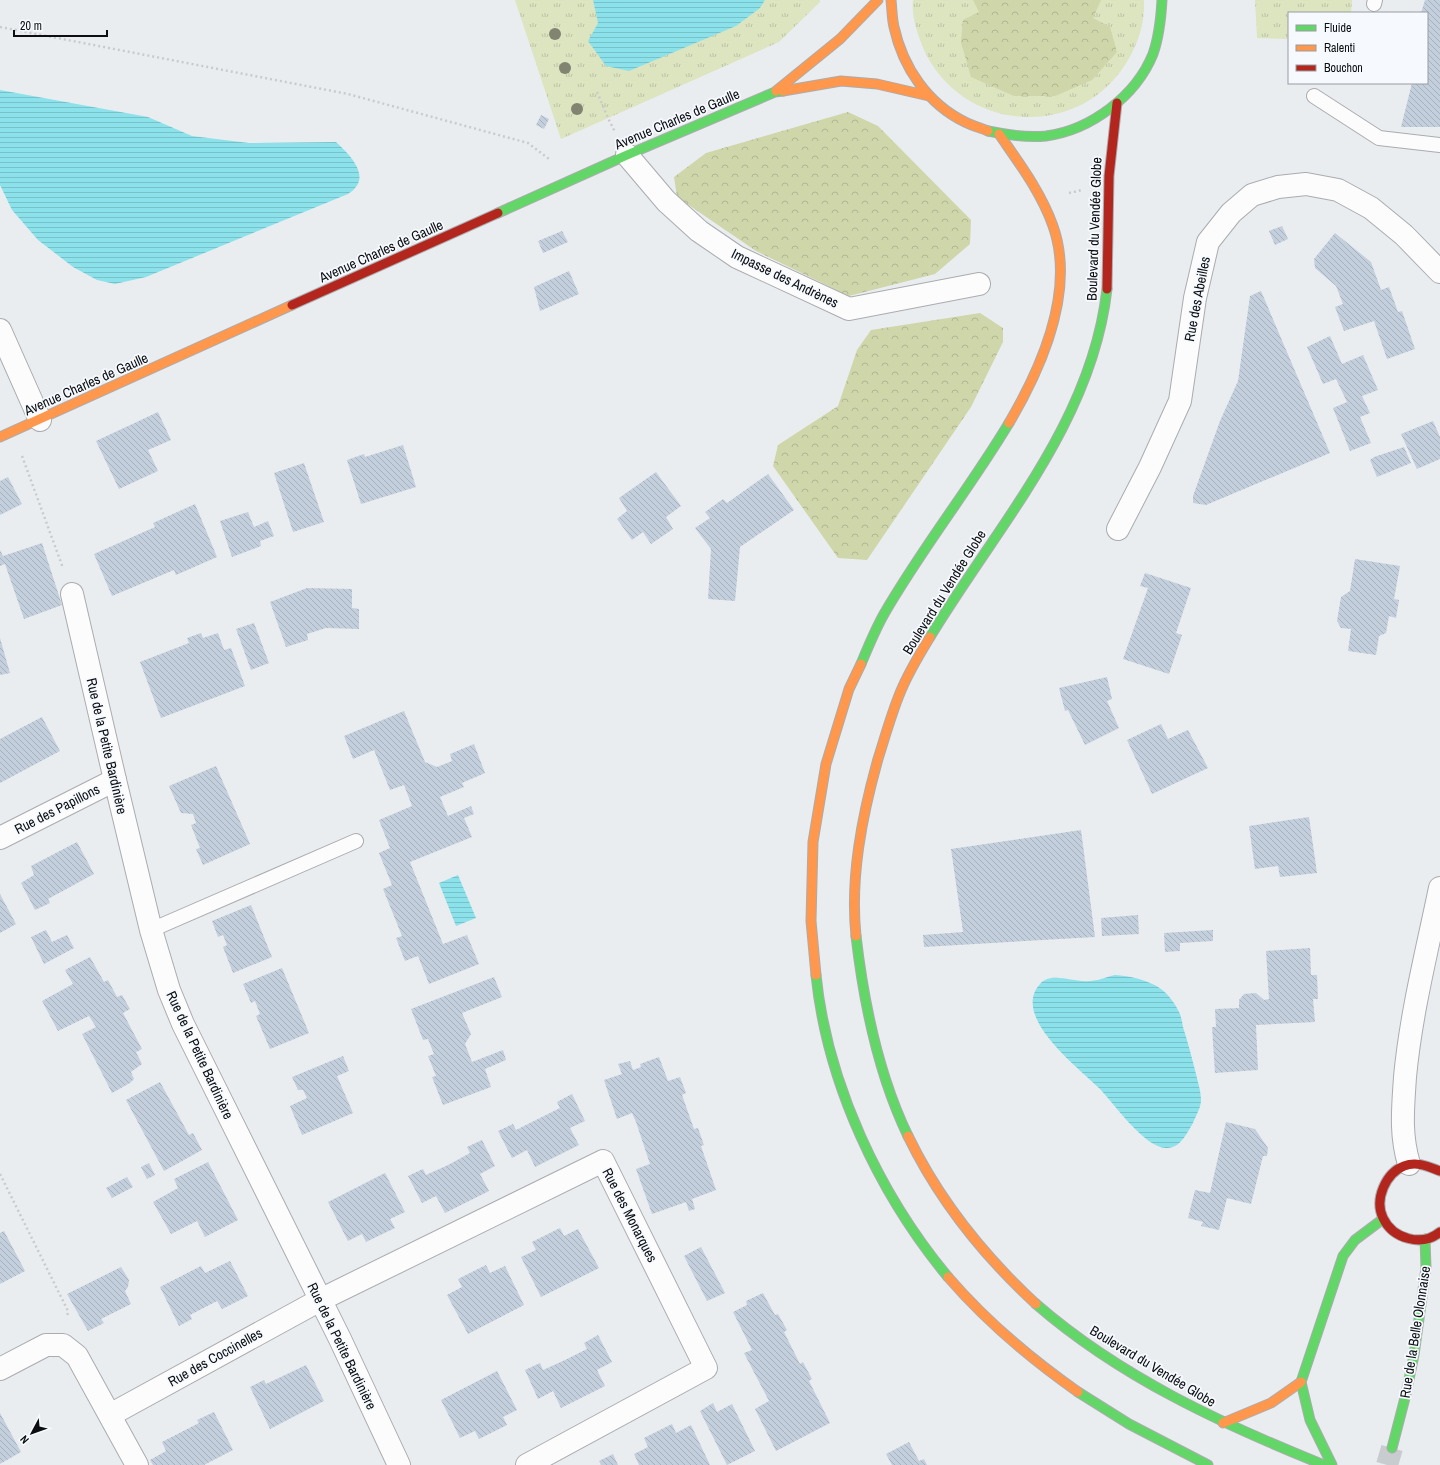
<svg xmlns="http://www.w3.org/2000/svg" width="1440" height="1465" viewBox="0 0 1440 1465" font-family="'Archivo Narrow',sans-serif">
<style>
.grass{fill:url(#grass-tufts)}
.forest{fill:url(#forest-crowns)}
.water{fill:url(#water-rules)}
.building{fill:url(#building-back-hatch)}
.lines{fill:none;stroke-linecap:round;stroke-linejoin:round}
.secondary-tunnel{stroke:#c9cccf;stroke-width:22;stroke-dasharray:22 11;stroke-linecap:butt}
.lane-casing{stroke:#aaacaf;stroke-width:16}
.street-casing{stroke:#aaacaf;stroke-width:24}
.fast-casing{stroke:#aaacaf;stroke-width:11}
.slow-casing{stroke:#aaacaf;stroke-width:11}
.jam-casing{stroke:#aaacaf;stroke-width:11}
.path{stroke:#cacacc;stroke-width:2.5;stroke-dasharray:2 3;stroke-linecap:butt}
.lane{stroke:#fcfcfd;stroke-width:14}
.street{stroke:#fcfcfd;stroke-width:22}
.fast{stroke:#63d668;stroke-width:9}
.slow{stroke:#ff974d;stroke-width:9}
.jam{stroke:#b3261e;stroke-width:9}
.tree{fill:#808471}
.labels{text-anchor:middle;stroke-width:3.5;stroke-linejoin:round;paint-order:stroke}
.street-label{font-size:14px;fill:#0c0e11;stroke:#f6fafe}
</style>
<defs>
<pattern id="grass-tufts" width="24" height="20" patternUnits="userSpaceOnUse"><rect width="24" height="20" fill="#dce4c0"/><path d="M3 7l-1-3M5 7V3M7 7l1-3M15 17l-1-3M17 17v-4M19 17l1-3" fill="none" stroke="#bcc2a4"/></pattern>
<pattern id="forest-crowns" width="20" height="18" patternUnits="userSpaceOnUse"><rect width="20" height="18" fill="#ced6aa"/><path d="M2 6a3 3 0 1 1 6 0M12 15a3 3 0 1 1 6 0" fill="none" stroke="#b0b691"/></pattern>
<pattern id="water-rules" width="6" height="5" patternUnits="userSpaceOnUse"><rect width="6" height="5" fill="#8ce2ea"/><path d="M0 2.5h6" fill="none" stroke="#78c1c8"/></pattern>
<pattern id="building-back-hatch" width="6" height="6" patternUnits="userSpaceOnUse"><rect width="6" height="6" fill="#c3cfdc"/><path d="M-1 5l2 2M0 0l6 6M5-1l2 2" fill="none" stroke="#a6b1bc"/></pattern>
</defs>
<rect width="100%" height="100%" fill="#eaedf0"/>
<!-- grass -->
<g class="grass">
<path d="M 515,0 L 820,0 L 820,2 L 779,42 L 561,139 Z"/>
<path d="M 913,0 L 1144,0 C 1145,22 1139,41 1128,60 C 1081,141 963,134 924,50 C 918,36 911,16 913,0 Z"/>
<path d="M 1255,0 L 1352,0 L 1351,13 L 1289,13 L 1289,39 L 1257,38 Z"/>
</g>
<!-- forest -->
<g class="forest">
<path d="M 973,0 L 1101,0 L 1093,18 L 1110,27 L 1117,52 L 1092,80 L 1055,96 L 1014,96 L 971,77 L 961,42 L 963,20 L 979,12 Z"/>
<path d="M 848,112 L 878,126 L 971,220 L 970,244 L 935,274 L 849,296 L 756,251 L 677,197 L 674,177 L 706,153 Z"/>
<path d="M 980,313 L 1003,328 L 1003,342 L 971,407 L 867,560 L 838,558 L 773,466 L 778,445 L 838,406 L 857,350 L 871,330 Z"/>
</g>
<!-- water -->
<g class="water">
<path d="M 593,0 L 765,0 L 760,8 L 736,26 L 629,71 L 606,66 L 588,41 L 598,23 Z"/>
<path d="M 0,90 L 148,117 L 192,136 L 249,143 L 336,142 C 347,152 369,173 355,188 C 353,191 350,192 348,194 L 146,277 L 115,284 L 97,280 L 73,267 L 38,240 L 12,210 L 0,185 Z"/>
<path d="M 458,875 L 476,918 L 456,926 L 439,883 Z"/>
<path d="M 1115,975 C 1130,976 1149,980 1161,989 C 1168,994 1174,1002 1178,1010 C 1181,1015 1182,1021 1183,1027 C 1188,1043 1192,1058 1196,1074 C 1198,1083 1201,1091 1201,1100 C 1201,1108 1196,1115 1193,1123 C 1187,1133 1180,1149 1166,1148 C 1145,1148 1114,1104 1100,1089 C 1080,1069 1010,1017 1040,984 C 1051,971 1074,983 1089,981 C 1098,981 1106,977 1115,975 Z"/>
</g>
<!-- building -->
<g class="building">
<path d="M 1425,0 L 1440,0 L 1440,127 L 1401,127 L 1412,83 L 1427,83 L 1427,13 L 1421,13 Z"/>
<path d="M 541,115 L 549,119 L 544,129 L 536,125 Z"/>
<path d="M 1282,226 L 1288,239 L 1275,245 L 1269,231 Z"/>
<path d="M 562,231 L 568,242 L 543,253 L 538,241 Z"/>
<path d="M 1335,233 L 1371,262 L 1381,290 L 1389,287 L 1398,312 L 1402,311 L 1415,349 L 1387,359 L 1374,321 L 1344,331 L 1335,307 L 1343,304 L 1336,286 L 1315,268 L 1314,259 Z"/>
<path d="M 569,271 L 579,294 L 540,311 L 534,287 Z"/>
<path d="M 1261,291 L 1330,453 L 1206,505 L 1193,503 L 1193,496 L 1220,421 L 1238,381 L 1250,296 Z"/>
<path d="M 1330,336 L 1342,364 L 1363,355 L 1378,390 L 1362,396 L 1370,413 L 1360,417 L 1371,443 L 1350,451 L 1333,408 L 1347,402 L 1336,379 L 1323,384 L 1307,347 Z"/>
<path d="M 158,412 L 171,440 L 148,450 L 158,471 L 119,489 L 96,441 Z"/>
<path d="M 1433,421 L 1440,437 L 1440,459 L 1417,469 L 1401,434 Z"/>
<path d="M 403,445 L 416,487 L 361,504 L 347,460 L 364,454 L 365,457 Z"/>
<path d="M 1404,447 L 1411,463 L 1377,477 L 1370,460 L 1374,457 Z"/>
<path d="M 304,463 L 324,522 L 293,532 L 274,473 Z"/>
<path d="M 656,472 L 681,506 L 666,517 L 673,529 L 651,544 L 643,532 L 632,540 L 617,519 L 627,511 L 619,498 Z"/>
<path d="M 768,474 L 794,510 L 740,547 L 735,601 L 708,599 L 711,549 L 695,528 L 710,518 L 705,512 L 723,499 L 727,503 Z"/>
<path d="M 8,477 L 22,504 L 0,515 L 0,481 Z"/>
<path d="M 195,504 L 217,557 L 176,575 L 174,570 L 112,596 L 94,554 L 155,527 L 153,523 Z"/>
<path d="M 248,512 L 254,527 L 268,521 L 274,536 L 260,541 L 261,546 L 232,557 L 220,521 Z"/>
<path d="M 42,543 L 62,605 L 24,619 L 5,564 L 0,566 L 0,550 L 3,556 Z"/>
<path d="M 1355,559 L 1400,566 L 1394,599 L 1399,600 L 1396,618 L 1389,616 L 1386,633 L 1379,636 L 1376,655 L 1348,651 L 1351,629 L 1341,628 L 1337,621 L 1341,597 L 1350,591 Z"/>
<path d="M 1145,573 L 1191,588 L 1176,633 L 1182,635 L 1169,674 L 1123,659 L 1148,588 L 1140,586 Z"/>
<path d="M 307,588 L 352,589 L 352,608 L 359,609 L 359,629 L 326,628 L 307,634 L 308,640 L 286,647 L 270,602 Z"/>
<path d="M 254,623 L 269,663 L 251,670 L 236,629 Z"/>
<path d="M 201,633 L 203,638 L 218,633 L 224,650 L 231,648 L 245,686 L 161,718 L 140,662 L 189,643 L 187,638 Z"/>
<path d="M 0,638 L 10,673 L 0,675 Z"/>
<path d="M 1107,677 L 1112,699 L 1107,701 L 1119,728 L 1085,745 L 1068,710 L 1065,711 L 1059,688 Z"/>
<path d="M 404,711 L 425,762 L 437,767 L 452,761 L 450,754 L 474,744 L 485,773 L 462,783 L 464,787 L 440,797 L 448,816 L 471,806 L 474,814 L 464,818 L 472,837 L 410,862 L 443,944 L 467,935 L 479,964 L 429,984 L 418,956 L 405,961 L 396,938 L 402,936 L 383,889 L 392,885 L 379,853 L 390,848 L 379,820 L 412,806 L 404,785 L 390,790 L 374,750 L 353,759 L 344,736 Z"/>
<path d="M 42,717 L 60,751 L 0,783 L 0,739 Z"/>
<path d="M 1161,724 L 1168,739 L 1188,730 L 1208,768 L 1152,794 L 1127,740 Z"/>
<path d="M 216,766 L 250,844 L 203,865 L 196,849 L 200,848 L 191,825 L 196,823 L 193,814 L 181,813 L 169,786 Z"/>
<path d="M 1309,817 L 1317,873 L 1280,877 L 1278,866 L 1255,869 L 1249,826 Z"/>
<path d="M 1081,830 L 1095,937 L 924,947 L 923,935 L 963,932 L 951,849 Z"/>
<path d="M 77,842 L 94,874 L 48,899 L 50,903 L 35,910 L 21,883 L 34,875 L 31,866 Z"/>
<path d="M 0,894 L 16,924 L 0,933 Z"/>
<path d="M 251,905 L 272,957 L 233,973 L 223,947 L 227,945 L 223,935 L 218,937 L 212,921 Z"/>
<path d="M 1138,915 L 1139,934 L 1102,936 L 1101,918 Z"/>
<path d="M 46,930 L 52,942 L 67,935 L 74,948 L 44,964 L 31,937 Z"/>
<path d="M 1213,930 L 1213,941 L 1180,943 L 1180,951 L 1165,952 L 1164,933 Z"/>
<path d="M 1310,948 L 1311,975 L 1317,975 L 1318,999 L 1313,999 L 1315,1022 L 1256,1025 L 1258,1070 L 1215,1073 L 1212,1027 L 1216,1027 L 1215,1009 L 1239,1008 L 1239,1000 L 1244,994 L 1256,993 L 1264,1000 L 1269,999 L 1266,951 Z"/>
<path d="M 90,957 L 104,982 L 108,980 L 117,997 L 122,995 L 130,1009 L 123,1013 L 142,1049 L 136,1052 L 142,1064 L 131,1072 L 134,1079 L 130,1083 L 112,1093 L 82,1034 L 96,1027 L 89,1016 L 58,1031 L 42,1001 L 73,984 L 65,970 Z"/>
<path d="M 282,968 L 309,1033 L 270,1049 L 256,1016 L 260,1014 L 255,1001 L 251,1003 L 243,984 Z"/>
<path d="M 494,977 L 502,997 L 462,1013 L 471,1034 L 465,1044 L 472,1062 L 503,1050 L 506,1060 L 485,1069 L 491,1087 L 443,1105 L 432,1077 L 436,1076 L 428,1056 L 434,1054 L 428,1039 L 423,1040 L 411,1009 Z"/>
<path d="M 343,1056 L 349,1071 L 337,1076 L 353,1113 L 302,1135 L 290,1106 L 307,1098 L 303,1090 L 298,1090 L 292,1077 Z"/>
<path d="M 659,1057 L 668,1081 L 680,1077 L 686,1093 L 682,1095 L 694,1129 L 698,1128 L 704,1145 L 701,1146 L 716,1190 L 692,1199 L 695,1209 L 689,1211 L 686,1202 L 652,1214 L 636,1169 L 650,1164 L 636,1122 L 632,1113 L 617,1119 L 604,1080 L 622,1074 L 618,1064 L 630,1061 L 633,1070 L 641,1067 L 640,1064 Z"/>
<path d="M 160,1082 L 189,1135 L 193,1133 L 202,1150 L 164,1171 L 126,1100 Z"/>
<path d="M 572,1094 L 585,1121 L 570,1128 L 579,1145 L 535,1167 L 527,1150 L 512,1158 L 498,1131 L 513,1124 L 516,1130 L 560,1108 L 557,1102 Z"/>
<path d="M 1226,1122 L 1255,1129 L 1268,1148 L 1267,1156 L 1263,1156 L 1251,1204 L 1227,1198 L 1219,1230 L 1201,1226 L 1203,1222 L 1188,1218 L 1195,1190 L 1210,1193 Z"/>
<path d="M 482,1140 L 495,1166 L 480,1174 L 489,1191 L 445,1213 L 436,1196 L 422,1203 L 408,1176 L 423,1169 L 426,1175 L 448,1165 L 470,1153 L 467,1147 Z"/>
<path d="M 208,1162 L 238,1220 L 205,1237 L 197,1221 L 171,1234 L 153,1202 L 178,1188 L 174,1179 Z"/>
<path d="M 149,1163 L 155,1175 L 147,1179 L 141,1167 Z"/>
<path d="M 385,1173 L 405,1212 L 390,1219 L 395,1228 L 366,1242 L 362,1234 L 348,1241 L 328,1202 Z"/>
<path d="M 127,1177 L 133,1187 L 112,1198 L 106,1188 Z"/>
<path d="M 560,1228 L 564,1236 L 578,1229 L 599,1268 L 541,1297 L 521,1257 L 536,1250 L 532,1242 Z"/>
<path d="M 4,1231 L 25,1271 L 0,1284 L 0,1233 Z"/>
<path d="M 701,1247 L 725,1293 L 707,1301 L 684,1256 Z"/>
<path d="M 230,1261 L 248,1296 L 222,1309 L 217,1301 L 190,1315 L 192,1319 L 179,1326 L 160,1287 L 201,1266 L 205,1273 Z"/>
<path d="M 486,1265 L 490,1273 L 505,1266 L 524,1305 L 468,1334 L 447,1295 L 462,1287 L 458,1279 Z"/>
<path d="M 121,1267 L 129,1280 L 128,1287 L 125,1291 L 131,1304 L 101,1319 L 104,1323 L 88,1331 L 67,1294 Z"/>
<path d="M 763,1293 L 775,1315 L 778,1314 L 787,1330 L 784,1332 L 800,1364 L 803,1362 L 812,1379 L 809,1381 L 830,1423 L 776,1451 L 755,1409 L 769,1401 L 744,1353 L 752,1350 L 733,1312 L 747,1305 L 746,1301 Z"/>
<path d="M 598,1335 L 612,1362 L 597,1370 L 605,1386 L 561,1408 L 553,1391 L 538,1399 L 525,1370 L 540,1363 L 543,1370 L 565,1360 L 587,1349 L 584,1343 Z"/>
<path d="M 306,1365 L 324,1401 L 270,1429 L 250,1387 L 264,1380 L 266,1384 Z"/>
<path d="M 497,1371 L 517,1410 L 503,1417 L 507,1425 L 479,1439 L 475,1431 L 460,1438 L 441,1400 Z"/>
<path d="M 713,1403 L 717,1412 L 732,1404 L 755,1451 L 727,1465 L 700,1411 Z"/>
<path d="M 214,1412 L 233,1450 L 204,1465 L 153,1465 L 150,1460 L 166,1451 L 162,1442 L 199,1423 L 197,1420 Z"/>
<path d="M 0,1413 L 21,1452 L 0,1464 Z"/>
<path d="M 672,1424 L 676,1433 L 691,1425 L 710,1465 L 639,1465 L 634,1454 L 648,1447 L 644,1438 Z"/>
<path d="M 909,1442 L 919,1461 L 924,1459 L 927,1465 L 892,1465 L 886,1454 Z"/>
<path d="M 613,1454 L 618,1465 L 601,1465 L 599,1461 Z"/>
</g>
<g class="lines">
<!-- secondary-tunnel -->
<path class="secondary-tunnel" d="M 1387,1465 L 1392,1448"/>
<defs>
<g id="lane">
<path d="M 1374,4 L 1375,0"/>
<path d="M 1314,96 L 1379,138 L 1440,145"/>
<path d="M 151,930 L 356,841"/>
</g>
<g id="street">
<path d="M 627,155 L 666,201 L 699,231 L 737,257 L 849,309 L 979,284"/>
<path d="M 0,330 L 40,420"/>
<path d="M 1118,529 L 1150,467 L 1180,401 L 1195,298 L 1208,242 L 1231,213 L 1252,195 L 1278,187 L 1306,184 L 1338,190 L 1371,208 L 1404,235 L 1440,272"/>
<path d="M 72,594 L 115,780 L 151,930 L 169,990 L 183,1024 L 340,1339 L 399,1465"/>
<path d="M 0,838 L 115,780"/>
<path d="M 1409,1164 C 1400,1134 1403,1108 1405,1077 C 1411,1013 1427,951 1440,888"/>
<path d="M 0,1369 L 46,1345 L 63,1345 L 77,1356 L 137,1465"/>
<path d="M 110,1415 L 320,1300 L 603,1161 L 706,1368 L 527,1465"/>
</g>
<g id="fast">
<path d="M 988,131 C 1007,135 1026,138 1046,136 C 1091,130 1136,96 1153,54 C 1159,37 1161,18 1162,0"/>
<path d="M 498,213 L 627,155 L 775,92 L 783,91"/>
<path d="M 930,637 C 997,526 1092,423 1107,289"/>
<path d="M 861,664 C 868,647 875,630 884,614 C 922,548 970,488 1009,423"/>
<path d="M 856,936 C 864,1005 878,1074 908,1136"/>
<path d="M 816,975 C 827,1083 879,1194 948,1277"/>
<path d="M 1036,1304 C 1120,1377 1222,1424 1324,1465"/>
<path d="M 1078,1392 L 1129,1424 L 1208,1465"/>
<path d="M 1392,1448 L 1406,1394 L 1414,1355 L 1426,1268 L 1425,1239"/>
<path d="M 1332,1465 L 1310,1420 L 1301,1382 L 1343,1256 L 1355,1240 L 1383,1219"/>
</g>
<g id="slow">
<path d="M 891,0 C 892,9 892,19 894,27 C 903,68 928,104 965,122 C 973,126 981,128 988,131"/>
<path d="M 776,91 L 840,39 L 878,0"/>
<path d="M 783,91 L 841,81 L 877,84 L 929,96"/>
<path d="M 999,134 C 1019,163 1041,192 1053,226 C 1076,291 1042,367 1009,423"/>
<path d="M 0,437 L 292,305"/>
<path d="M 856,936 C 850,877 862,816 878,759 C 885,737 891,715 900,693 C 908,673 919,655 930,637"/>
<path d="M 816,975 L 811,921 L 813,842 L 826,764 L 849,689 L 861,664"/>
<path d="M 908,1136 C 939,1200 984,1256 1036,1304"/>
<path d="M 948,1277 C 986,1321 1031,1359 1078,1392"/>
<path d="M 1223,1423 L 1271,1403 L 1301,1382"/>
</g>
<g id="jam">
<path d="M 1107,289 L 1109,176 L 1117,103"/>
<path d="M 292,305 L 498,213"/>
<path d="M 1440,1171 C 1429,1167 1417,1161 1404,1166 C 1386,1173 1374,1199 1383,1218 C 1393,1239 1422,1247 1440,1232"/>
</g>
</defs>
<!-- lane casing -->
<use href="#lane" class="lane-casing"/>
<!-- street casing -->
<use href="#street" class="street-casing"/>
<!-- fast casing -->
<use href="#fast" class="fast-casing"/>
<!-- slow casing -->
<use href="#slow" class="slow-casing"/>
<!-- jam casing -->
<use href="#jam" class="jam-casing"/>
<!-- path -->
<g class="path">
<path d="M 0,27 L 348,94 L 528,143 L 549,159"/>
<path d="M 597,92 L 608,118 L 615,132"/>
<path d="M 1069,193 L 1082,190"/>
<path d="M 22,456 L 63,568"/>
<path d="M 0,1174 L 68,1311 L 67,1318"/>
</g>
<!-- lane -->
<use href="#lane" class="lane"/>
<!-- street -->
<use href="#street" class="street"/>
<!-- fast -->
<use href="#fast" class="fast"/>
<!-- slow -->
<use href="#slow" class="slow"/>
<!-- jam -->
<use href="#jam" class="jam"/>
</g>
<!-- trees -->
<g class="tree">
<circle cx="555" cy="34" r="6"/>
<circle cx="565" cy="68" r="6"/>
<circle cx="577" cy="109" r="6"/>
</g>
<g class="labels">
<!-- street labels -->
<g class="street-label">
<text transform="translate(677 119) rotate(-23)" y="5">Avenue Charles de Gaulle</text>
<text transform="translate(1094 229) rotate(-88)" y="5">Boulevard du Vendée Globe</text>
<text transform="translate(381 251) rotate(-24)" y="5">Avenue Charles de Gaulle</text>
<text transform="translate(785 278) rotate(26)" y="5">Impasse des Andrènes</text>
<text transform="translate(1197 299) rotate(-79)" y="5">Rue des Abeilles</text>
<text transform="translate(86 384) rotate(-24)" y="5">Avenue Charles de Gaulle</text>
<text transform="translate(944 592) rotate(-58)" y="5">Boulevard du Vendée Globe</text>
<text transform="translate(107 746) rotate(77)" y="5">Rue de la Petite Bardinière</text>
<text transform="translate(57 809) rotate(-27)" y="5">Rue des Papillons</text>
<text transform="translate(200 1055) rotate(65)" y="5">Rue de la Petite Bardinière</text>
<text transform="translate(630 1215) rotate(63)" y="5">Rue des Monarques</text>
<text transform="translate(1415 1332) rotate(-81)" y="5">Rue de la Belle Olonnaise</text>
<text transform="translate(342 1346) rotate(64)" y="5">Rue de la Petite Bardinière</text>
<text transform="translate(215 1357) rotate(-29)" y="5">Rue des Coccinelles</text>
<text transform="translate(1153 1366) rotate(31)" y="5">Boulevard du Vendée Globe</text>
</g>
</g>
<!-- legend -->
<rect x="1288" y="12" width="140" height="72" fill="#f6fafe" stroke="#989c9f"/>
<rect x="1296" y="25" width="20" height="6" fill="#63d668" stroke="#989c9f"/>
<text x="1324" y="32" font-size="12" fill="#0c0e11">Fluide</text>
<rect x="1296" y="45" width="20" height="6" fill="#ff974d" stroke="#989c9f"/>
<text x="1324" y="52" font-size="12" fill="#0c0e11">Ralenti</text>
<rect x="1296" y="65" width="20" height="6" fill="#b3261e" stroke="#989c9f"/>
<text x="1324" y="72" font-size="12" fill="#0c0e11">Bouchon</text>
<!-- north arrow -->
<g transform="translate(32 1433) rotate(229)" stroke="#f6fafe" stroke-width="3" paint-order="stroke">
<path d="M0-3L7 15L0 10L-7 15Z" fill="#0c0e11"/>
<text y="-6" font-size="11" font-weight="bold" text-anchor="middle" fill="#0c0e11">N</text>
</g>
<!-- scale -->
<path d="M14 30v6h93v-6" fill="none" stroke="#0c0e11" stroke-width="2"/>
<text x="20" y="30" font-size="12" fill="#0c0e11" stroke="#f6fafe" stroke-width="3" paint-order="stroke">20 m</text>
</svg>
